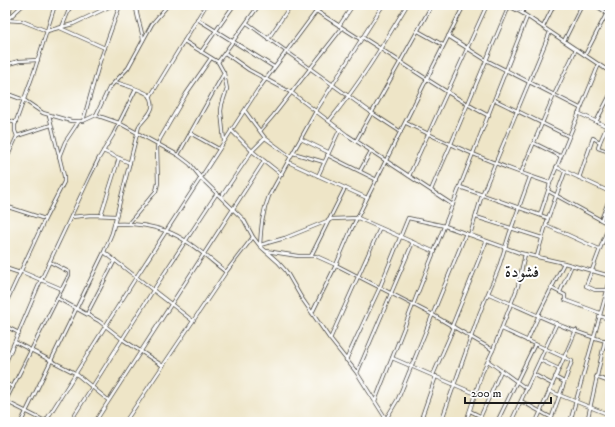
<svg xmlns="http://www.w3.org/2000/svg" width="615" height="427" viewBox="0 0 615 427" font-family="'IM FELL DW Pica',Amiri,serif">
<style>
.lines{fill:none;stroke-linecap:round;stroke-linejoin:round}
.street-casing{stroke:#3c3a36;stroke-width:4}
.street{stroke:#fff;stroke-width:2.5}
.labels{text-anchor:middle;stroke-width:4;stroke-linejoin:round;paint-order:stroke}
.neighbourhood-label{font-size:17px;fill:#1c1c1c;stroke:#fff}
</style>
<rect width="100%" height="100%" fill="#fff"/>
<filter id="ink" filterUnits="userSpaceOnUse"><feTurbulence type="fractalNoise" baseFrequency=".025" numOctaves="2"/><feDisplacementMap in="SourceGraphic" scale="8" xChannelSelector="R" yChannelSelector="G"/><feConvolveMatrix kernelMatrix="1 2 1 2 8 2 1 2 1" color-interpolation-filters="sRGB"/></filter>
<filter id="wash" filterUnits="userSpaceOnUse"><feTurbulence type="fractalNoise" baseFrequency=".012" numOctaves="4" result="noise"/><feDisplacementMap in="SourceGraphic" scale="16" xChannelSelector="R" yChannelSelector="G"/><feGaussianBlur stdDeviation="0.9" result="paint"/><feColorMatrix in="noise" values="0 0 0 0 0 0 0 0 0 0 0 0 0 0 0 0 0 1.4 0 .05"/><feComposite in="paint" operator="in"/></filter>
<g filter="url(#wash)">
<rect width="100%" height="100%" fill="#eee5c7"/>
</g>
<g filter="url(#ink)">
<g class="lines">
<defs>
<g id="street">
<path d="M 136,5 C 136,17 142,28 143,40"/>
<path d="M 307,5 L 360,39"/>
<path d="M 464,5 L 351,230 L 336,265 L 433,315 L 493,350"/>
<path d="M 507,5 L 522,13 L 610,72"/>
<path d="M 595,5 L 610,15"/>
<path d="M 522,13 L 526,5"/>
<path d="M 8,18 L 11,5"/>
<path d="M 9,18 L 23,5"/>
<path d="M 197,19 L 274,67"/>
<path d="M 5,20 L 22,21 L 47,31 L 73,24 L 113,5"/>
<path d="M 247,23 L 372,113 L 401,132"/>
<path d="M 339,26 L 353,5"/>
<path d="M 62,27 L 71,5"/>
<path d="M 543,27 L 554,5"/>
<path d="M 60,28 L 105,48"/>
<path d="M 418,31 L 443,45"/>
<path d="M 448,36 L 486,60 L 580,108"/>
<path d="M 362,37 C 404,63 444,93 489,116"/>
<path d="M 268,39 L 291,5"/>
<path d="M 184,41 L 218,62 L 224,73 L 227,89 L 222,104 L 221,111 L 224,141"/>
<path d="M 564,41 L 582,5"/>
<path d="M 201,52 L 234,5"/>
<path d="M 225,53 L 249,70 L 292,93 L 347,135 L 453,205"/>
<path d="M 585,55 L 610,7"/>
<path d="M 218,62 L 259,5"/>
<path d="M 5,65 L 19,61 L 38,60"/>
<path d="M 606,69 L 610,63"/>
<path d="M 5,93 L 24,100 L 43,113 L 71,121 L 83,121 L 96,115 L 119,123 L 178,155 L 190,164 L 201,178 L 244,220 L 253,237 L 260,246 L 278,262 L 286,271 L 301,297 L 330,339 L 357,373 L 388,422"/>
<path d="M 150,97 L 206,5"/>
<path d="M 495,100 L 568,136"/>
<path d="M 245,111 L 265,138 L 291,157"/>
<path d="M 578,113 L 606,126"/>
<path d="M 96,115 L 109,88 L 128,68 L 152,24 L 168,5"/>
<path d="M 5,119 L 16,123"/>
<path d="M 83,121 L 100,61 L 120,5"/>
<path d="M 329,121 C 359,85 383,45 407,5"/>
<path d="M 596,122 L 610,95"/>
<path d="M 406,123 C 452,146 501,167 550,183 L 599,64"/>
<path d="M 231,130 L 252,151 L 282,175"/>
<path d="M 261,130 L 273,116 L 342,28"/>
<path d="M 190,133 L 219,149"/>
<path d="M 17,136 L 51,125"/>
<path d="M 301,139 L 328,152"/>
<path d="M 356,141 L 432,5"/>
<path d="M 600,142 L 598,148 L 610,152"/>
<path d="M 534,143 L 560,156"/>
<path d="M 103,151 L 130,163"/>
<path d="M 293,153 L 324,162"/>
<path d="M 178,155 L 224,73"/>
<path d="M 327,155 L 377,180"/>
<path d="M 59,157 L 65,142 L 79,121"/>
<path d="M 5,162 L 17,136 L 15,131 L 15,124 L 34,72 L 55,5"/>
<path d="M 288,162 L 367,198"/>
<path d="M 556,167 L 610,192"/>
<path d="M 360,171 L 371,151"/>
<path d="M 521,173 L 554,95 L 576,49"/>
<path d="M 318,176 L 340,129"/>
<path d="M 409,176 L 487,5"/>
<path d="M 579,178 L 593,138 L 600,142 L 610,119"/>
<path d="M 550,183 L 548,191 L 610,225"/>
<path d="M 460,187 L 548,218"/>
<path d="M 431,190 L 451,144 L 509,6"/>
<path d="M 221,197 L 252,151 L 265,138"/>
<path d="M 5,206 L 45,219"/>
<path d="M 101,215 L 119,158"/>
<path d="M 540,215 L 548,191"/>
<path d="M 71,217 L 92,215 L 116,216"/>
<path d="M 476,217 L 542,238"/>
<path d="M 601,220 L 610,197"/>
<path d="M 129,223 L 156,191 L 158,183 L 157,147 L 160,139 L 186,94 L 211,58"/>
<path d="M 114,224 C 131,223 149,225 166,231 C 187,238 209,259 226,272"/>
<path d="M 546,225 L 599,249"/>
<path d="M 470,235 L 482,195 L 550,32"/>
<path d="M 260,245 L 285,238 L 332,219 L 358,218 L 435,252"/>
<path d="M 260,246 C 261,228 262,213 269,196 L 316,111 L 383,5"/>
<path d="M 266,251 L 298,256 L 316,256 L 336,265 L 312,313"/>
<path d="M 104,252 L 193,321"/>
<path d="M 311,256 L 345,188"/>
<path d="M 537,256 L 548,218 L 565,172"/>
<path d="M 5,268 L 20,273"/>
<path d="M 20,271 L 62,289"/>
<path d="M 551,288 L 565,295 L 565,300 L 600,313"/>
<path d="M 607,290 L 595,290 L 586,286 L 609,225"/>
<path d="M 560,292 L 572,265"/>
<path d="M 489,294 C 527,310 569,332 610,342"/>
<path d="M 57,298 L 99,321 L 122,339 L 163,366"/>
<path d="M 5,305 L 45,219 L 64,182 L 64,176 L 49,115"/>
<path d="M 87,314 L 115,260"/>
<path d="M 538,315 L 564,263"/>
<path d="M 599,316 L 610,319"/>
<path d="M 5,326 L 19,333"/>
<path d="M 452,326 L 486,242"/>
<path d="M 502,329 L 572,361 L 550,422"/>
<path d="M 330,339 L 380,228"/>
<path d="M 527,341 L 539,315"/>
<path d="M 15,342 L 75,373 L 108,400"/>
<path d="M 392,358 L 476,394"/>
<path d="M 346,360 L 380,287 L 408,218 L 445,226 L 520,253 L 564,263 L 610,276"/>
<path d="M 540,360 L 559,369"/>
<path d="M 488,361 L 527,389"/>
<path d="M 5,364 L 41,280 L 90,176 L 99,158 L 113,135 L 136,89"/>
<path d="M 357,373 L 413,242"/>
<path d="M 533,374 L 552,384"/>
<path d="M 433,375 L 454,327"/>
<path d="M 555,377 L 564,382"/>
<path d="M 596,377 L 610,382"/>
<path d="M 5,383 L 13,387"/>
<path d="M 549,391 L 610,415"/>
<path d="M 5,401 L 45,421"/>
<path d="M 375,401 L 527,17"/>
<path d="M 521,401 L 552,418"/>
<path d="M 5,402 L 69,275 L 69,272 L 50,262"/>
<path d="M 470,411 L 480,416"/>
<path d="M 386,419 L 398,399 L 466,233"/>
<path d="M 479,419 L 485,422"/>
<path d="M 421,420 L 424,422"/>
<path d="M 21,422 L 104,252 L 112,233 L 139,126 C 143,120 150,115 152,108 C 153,105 152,99 150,96 C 144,90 124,85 115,82"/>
<path d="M 45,422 L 137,276 L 257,91 L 321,5"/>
<path d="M 70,422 L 154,289 L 217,193"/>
<path d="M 95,422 L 264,161"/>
<path d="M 125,422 L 226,272 L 253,237"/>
<path d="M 420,422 L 436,376"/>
<path d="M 441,422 L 480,312 L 498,270 L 509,235 L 530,177"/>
<path d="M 466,422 L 482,373 L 493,350 L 518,286 L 525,254"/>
<path d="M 478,422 L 501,371"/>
<path d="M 497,422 L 535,344"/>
<path d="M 511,422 L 557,323"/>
<path d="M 536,422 L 576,330"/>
<path d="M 570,422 L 610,280"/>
<path d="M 587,422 L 605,340"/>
</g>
</defs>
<!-- street casing -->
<use href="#street" class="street-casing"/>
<!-- street -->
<use href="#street" class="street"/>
</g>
</g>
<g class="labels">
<!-- neighbourhood labels -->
<g class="neighbourhood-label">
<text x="522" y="277">فشودة</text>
</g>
</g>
<!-- margin -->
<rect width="615" height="427" fill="none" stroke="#fff" stroke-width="20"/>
<!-- scale -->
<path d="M465 397v6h86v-6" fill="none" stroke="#1c1c1c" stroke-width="2"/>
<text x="471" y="397" font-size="12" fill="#1c1c1c" stroke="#ffffff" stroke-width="3" paint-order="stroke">200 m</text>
</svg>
